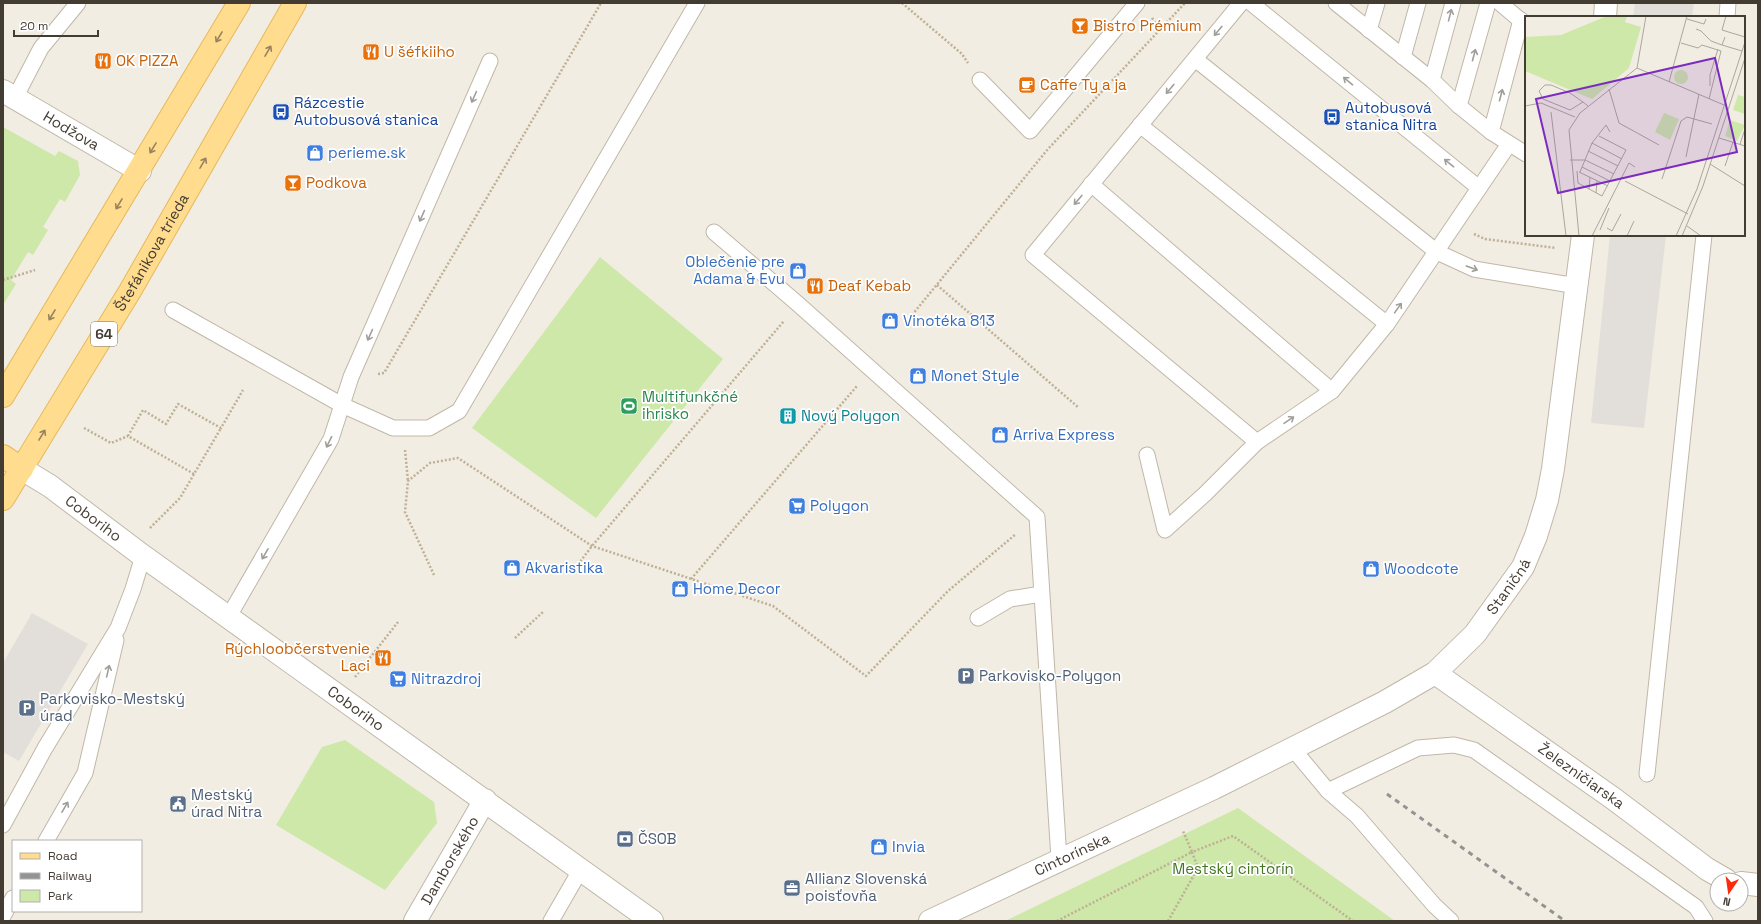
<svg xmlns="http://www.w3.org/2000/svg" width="1761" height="924" viewBox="0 0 1761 924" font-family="'Space Grotesk',sans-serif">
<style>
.green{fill:#cde8a9}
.parking{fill:#e2dfdb}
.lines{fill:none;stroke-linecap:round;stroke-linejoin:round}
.lane-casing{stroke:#c0b7a8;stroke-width:17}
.street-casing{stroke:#c0b7a8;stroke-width:24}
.primary-casing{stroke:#e6b95b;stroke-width:24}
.path{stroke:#bfaf95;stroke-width:2.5;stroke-dasharray:2 2;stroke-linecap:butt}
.lane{stroke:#fff;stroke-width:15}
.street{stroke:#fff;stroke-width:22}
.primary{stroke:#ffdc8e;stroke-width:22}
.rail{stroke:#939393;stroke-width:3;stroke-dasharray:5 5;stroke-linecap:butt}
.oneway{stroke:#a19e99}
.oneway2{stroke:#98845c}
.labels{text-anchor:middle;stroke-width:3.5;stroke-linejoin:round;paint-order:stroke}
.shield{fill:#fff;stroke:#7b7670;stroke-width:1}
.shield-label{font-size:14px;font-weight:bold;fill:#433c33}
.food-label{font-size:15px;fill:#c56008;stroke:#fff;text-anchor:start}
.transit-label{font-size:15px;fill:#164399;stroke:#fff;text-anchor:start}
.street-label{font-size:15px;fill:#433c33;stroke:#fff}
.shop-label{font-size:15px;fill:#366cbe;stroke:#fff;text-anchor:start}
.leisure-label{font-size:15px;fill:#27864d;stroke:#fff;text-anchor:start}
.culture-label{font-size:15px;fill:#0d838f;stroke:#fff;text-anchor:start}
.service-label{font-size:15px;fill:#4e5e75;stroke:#fff;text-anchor:start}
.park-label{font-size:15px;fill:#457625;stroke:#fff}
.inset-road{fill:none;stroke:#aca69c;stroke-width:1}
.view{fill:#7b2cbf;fill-opacity:0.15;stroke:#7b2cbf;stroke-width:2}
.inset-edge{fill:none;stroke:#433c33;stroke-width:2}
</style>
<rect width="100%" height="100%" fill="#f2ede2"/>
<!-- green -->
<g class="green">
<path d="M 3,127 L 55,156 L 59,151 L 78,161 L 80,175 L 65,202 L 60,199 L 43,227 L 48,230 L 33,255 L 28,252 L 11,280 L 16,284 L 3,305 Z"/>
<path d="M 600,257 L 723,359 L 596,518 L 472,428 Z"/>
<path d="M 345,740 L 434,802 L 437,823 L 385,890 L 276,825 L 322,747 Z"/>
<path d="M 1238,808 L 1395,921 L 1005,921 Z"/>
</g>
<!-- parking -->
<g class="parking">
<path d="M 1635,3 L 1694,3 L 1692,17 L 1633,17 Z"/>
<path d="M 1610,235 L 1666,235 L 1644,428 L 1591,423 Z"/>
<path d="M 32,613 L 88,644 L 19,761 L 3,752 L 3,663 Z"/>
</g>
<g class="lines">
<defs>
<g id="lane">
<path d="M 1241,3 L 1033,255 L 1257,442"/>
<path d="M 1251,3 L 1479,188"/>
<path d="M 1336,3 L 1432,80 L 1459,106 L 1491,132 L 1526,154"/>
<path d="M 1500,3 L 1526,25"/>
<path d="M 1727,17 L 1728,3"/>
<path d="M 1369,30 L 1377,3"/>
<path d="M 1403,57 L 1418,3"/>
<path d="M 1195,59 L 1437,252 L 1474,269 L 1577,286"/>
<path d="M 980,80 L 1030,131 L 1137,3"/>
<path d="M 1432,80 L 1453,3"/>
<path d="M 15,98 L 41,48 L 78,3"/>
<path d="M 1459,106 L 1488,3"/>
<path d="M 1140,125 L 1387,324"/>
<path d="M 1491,132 L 1521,20"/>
<path d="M 1091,184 L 1332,391"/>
<path d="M 714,232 L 798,304 L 1037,517 L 1059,859"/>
<path d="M 173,310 L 342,405 L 393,428 L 429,428 L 459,411 L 697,3"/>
<path d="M 1147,455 L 1165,530 L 1205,494 L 1257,442 L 1332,391 L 1387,324 L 1509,144"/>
<path d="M 229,616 L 331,439 L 351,377 L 490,61"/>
<path d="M 978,618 L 1010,599 L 1041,594"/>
<path d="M 1293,749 L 1328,791 L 1357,816 L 1434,905 L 1451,921"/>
<path d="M 1647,774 L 1704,235"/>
<path d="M 1328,791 L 1418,748 L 1454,745 L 1474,750 L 1696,907 L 1705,921"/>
<path d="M 3,825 L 45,748 L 118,628 L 133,589 L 143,556"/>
<path d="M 46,841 L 85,773 L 116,640"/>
<path d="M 3,916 L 13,898"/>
<path d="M 551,921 L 581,869"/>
</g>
<g id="street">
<path d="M 1605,17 L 1606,3"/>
<path id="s1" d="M 3,91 L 140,171"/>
<path id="s2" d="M 22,469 L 50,486 L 143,556 L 652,921"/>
<path id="s3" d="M 1435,673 L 1614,799 L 1707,869 L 1726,880"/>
<path d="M 1741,883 L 1758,885"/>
<path id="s4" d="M 415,921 L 485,800"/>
<path id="s5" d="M 930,921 L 1214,788 L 1385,702 L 1435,673 L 1475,634 L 1523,567 L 1536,536 L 1547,500 L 1553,469 L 1583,235"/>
</g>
<g id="primary">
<path d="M 3,396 L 239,3"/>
<path d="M 3,456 L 22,469"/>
<path id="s6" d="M 3,499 L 130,291 L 295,3"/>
</g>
</defs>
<!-- lane casing -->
<use href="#lane" class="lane-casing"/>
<!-- street casing -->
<use href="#street" class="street-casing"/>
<!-- primary casing -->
<use href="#primary" class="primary-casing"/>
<!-- path -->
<g class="path">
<path d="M 902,3 L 962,54 L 968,63"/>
<path d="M 1152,18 L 1160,30"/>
<path d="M 1474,234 L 1485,239 L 1556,248"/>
<path d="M 3,280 L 35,270"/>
<path d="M 937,285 L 1079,408"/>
<path d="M 912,315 L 1048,149 L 1185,3"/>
<path d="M 378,374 L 384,373 L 601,3"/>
<path d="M 84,428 L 111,443 L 128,436"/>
<path d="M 405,450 L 408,481"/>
<path d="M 194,474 L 128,436 L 143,410 L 166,424 L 178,404 L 221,428 L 243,390"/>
<path d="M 150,528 L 180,498 L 221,428"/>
<path d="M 573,571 L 592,546 L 784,321"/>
<path d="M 434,575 L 405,512 L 408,481 L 430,463 L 458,458 L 592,546 L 773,606 L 866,676 L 948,591 L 1016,534"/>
<path d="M 691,579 L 857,386"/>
<path d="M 515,638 L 544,611"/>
<path d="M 355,677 L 398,622"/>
<path d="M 1057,921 L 1192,852 L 1183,831"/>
<path d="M 1168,921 L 1198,868 L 1192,852 L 1233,836 L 1353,921"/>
</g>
<!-- lane -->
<use href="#lane" class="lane"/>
<!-- street -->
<use href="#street" class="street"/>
<!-- primary -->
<use href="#primary" class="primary"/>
<!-- rail -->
<path class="rail" d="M 1387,794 L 1565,921"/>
</g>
<!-- one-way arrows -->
<defs><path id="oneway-shaft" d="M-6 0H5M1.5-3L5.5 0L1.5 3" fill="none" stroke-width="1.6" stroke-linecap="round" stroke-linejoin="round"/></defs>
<g class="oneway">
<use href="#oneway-shaft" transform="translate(1450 15) rotate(-76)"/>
<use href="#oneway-shaft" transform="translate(1218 31) rotate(130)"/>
<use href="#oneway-shaft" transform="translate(1474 55) rotate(-75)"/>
<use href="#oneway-shaft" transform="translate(1348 81) rotate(-141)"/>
<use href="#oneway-shaft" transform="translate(1170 89) rotate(130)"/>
<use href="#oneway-shaft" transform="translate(1501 95) rotate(-75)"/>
<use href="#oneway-shaft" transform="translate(474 97) rotate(114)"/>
<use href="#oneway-shaft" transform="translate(1449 163) rotate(-141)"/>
<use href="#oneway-shaft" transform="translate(1078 200) rotate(130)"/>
<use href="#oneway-shaft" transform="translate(422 216) rotate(114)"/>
<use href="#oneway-shaft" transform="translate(1472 268) rotate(20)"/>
<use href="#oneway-shaft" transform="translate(1398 308) rotate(-55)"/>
<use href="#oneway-shaft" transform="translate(370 335) rotate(114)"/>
<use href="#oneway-shaft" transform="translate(1289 420) rotate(-34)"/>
<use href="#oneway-shaft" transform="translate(329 442) rotate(116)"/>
<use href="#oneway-shaft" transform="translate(265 554) rotate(120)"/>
<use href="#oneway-shaft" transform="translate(108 671) rotate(-77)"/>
<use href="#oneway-shaft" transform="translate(65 807) rotate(-60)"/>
</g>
<g class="oneway2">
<use href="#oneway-shaft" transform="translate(219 37) rotate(121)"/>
<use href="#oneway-shaft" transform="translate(268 51) rotate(-60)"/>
<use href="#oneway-shaft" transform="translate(153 148) rotate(121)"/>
<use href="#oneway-shaft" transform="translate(203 163) rotate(-60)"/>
<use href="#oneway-shaft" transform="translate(119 204) rotate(121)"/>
<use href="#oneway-shaft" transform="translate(52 315) rotate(121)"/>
<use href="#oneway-shaft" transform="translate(42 435) rotate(-59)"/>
</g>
<!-- icons -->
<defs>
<symbol id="bar-square" viewBox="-11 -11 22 22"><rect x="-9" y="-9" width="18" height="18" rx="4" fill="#e8710a" stroke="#fff"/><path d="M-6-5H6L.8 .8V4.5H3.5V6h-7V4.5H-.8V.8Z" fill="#fff"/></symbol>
<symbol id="restaurant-square" viewBox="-11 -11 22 22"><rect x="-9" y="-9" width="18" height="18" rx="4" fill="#e8710a" stroke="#fff"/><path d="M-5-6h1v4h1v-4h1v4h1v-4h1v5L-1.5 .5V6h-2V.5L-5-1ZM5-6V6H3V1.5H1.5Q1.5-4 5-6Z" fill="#fff"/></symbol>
<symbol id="cafe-square" viewBox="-11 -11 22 22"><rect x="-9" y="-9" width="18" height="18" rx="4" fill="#e8710a" stroke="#fff"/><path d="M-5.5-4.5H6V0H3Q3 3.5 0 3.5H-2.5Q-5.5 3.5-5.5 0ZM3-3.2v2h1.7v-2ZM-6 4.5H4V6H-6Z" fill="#fff"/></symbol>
<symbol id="bus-square" viewBox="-11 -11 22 22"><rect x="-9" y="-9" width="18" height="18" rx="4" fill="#1a4fb4" stroke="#fff"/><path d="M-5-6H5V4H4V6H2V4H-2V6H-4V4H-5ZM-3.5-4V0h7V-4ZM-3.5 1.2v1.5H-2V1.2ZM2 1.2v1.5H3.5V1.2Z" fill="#fff"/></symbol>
<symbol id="shop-square" viewBox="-11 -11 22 22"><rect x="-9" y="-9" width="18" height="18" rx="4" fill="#3f7fe0" stroke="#fff"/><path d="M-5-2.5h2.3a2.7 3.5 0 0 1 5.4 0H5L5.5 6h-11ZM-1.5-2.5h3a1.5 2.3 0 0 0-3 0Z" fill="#fff"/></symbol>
<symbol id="stadium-square" viewBox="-11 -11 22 22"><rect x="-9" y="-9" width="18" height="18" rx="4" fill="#2e9e5b" stroke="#fff"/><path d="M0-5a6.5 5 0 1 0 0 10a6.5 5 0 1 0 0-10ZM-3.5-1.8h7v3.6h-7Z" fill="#fff"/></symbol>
<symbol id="building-square" viewBox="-11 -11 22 22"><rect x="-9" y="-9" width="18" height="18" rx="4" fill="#0f9aa8" stroke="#fff"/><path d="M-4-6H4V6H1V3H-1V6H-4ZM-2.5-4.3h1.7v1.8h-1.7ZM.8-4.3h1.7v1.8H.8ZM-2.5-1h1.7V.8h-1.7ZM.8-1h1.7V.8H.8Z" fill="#fff"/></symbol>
<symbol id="supermarket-square" viewBox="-11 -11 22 22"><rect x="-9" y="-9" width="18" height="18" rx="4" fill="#3f7fe0" stroke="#fff"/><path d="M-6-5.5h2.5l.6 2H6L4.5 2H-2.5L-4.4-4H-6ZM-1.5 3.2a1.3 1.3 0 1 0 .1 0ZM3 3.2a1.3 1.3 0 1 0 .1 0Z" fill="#fff"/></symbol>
<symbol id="parking-square" viewBox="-11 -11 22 22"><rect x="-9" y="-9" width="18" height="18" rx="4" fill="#5c6f8a" stroke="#fff"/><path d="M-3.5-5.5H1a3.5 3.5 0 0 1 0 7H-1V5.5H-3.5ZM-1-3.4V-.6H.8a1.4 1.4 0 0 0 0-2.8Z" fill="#fff"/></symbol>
<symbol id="civic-square" viewBox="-11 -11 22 22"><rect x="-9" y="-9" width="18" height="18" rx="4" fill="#5c6f8a" stroke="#fff"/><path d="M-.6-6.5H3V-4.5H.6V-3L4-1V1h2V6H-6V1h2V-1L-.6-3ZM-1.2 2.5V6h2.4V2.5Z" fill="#fff"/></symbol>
<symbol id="bank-square" viewBox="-11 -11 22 22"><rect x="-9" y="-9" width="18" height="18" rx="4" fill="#5c6f8a" stroke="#fff"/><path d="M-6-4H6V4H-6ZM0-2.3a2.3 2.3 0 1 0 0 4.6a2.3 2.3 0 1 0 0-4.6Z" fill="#fff"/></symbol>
<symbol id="office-square" viewBox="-11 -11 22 22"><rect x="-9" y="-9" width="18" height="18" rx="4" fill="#5c6f8a" stroke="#fff"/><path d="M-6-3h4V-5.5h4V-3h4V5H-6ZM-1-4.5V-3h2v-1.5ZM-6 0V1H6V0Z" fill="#fff"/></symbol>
</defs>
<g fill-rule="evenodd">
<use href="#bar-square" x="1070" y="16" width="20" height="20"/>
<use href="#restaurant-square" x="361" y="42" width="20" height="20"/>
<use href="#restaurant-square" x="93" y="51" width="20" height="20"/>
<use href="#cafe-square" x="1017" y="75" width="20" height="20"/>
<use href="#bus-square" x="271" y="102" width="20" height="20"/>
<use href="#bus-square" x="1322" y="107" width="20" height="20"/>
<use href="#shop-square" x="305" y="143" width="20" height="20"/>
<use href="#bar-square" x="283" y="173" width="20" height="20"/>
<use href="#shop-square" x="788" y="261" width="20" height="20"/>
<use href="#restaurant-square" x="805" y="276" width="20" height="20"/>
<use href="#shop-square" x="880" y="311" width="20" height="20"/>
<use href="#shop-square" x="908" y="366" width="20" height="20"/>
<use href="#stadium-square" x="619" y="396" width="20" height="20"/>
<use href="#building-square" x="778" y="406" width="20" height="20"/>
<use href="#shop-square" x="990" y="425" width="20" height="20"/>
<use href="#supermarket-square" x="787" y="496" width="20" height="20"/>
<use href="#shop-square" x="502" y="558" width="20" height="20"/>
<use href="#shop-square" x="1361" y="559" width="20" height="20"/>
<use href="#shop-square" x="670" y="579" width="20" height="20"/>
<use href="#restaurant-square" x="373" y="648" width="20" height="20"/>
<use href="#parking-square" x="956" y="666" width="20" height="20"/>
<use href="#supermarket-square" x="388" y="669" width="20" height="20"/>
<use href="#parking-square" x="17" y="698" width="20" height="20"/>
<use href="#civic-square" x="168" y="794" width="20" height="20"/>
<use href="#bank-square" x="615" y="829" width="20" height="20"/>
<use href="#shop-square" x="869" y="837" width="20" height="20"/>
<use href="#office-square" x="782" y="878" width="20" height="20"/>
</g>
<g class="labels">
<!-- shield labels -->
<rect class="shield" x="91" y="322" width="26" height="24" rx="3"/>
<g class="shield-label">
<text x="104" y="339">64</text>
</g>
<!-- food labels -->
<g class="food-label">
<text x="1093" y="31">Bistro Prémium</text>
<text x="384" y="57">U šéfkiiho</text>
<text x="116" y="66">OK PIZZA</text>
<text x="1040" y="90">Caffe Ty a ja</text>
<text x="306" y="188">Podkova</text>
<text x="828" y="291">Deaf Kebab</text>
<text x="370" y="654" text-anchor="end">Rýchloobčerstvenie<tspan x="370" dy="17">Laci</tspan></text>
</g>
<!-- transit labels -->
<g class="transit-label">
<text x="294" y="108">Rázcestie<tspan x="294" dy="17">Autobusová stanica</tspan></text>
<text x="1345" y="113">Autobusová<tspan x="1345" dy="17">stanica Nitra</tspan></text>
</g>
<!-- street labels -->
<g class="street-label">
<text dy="5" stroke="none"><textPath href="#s1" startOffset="79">Hodžova</textPath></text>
<text dy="5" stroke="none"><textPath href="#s6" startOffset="288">Štefánikova trieda</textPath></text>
<text dy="5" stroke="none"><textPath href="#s2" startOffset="87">Coboriho</textPath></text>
<text dy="5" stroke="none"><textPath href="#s5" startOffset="677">Staničná</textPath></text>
<text dy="5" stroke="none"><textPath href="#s2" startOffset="411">Coboriho</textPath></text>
<text dy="5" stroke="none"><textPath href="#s3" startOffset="179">Železničiarska</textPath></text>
<text dy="5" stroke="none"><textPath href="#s5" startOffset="157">Cintorínska</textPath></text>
<text dy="5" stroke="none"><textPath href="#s4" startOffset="70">Damborského</textPath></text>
</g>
<!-- shop labels -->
<g class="shop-label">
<text x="328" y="158">perieme.sk</text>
<text x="785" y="267" text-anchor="end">Oblečenie pre<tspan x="785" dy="17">Adama &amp; Evu</tspan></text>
<text x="903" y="326">Vinotéka 813</text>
<text x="931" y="381">Monet Style</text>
<text x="1013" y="440">Arriva Express</text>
<text x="810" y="511">Polygon</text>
<text x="525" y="573">Akvaristika</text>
<text x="1384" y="574">Woodcote</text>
<text x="693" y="594">Home Decor</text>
<text x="411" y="684">Nitrazdroj</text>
<text x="892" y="852">Invia</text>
</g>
<!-- leisure labels -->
<g class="leisure-label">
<text x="642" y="402">Multifunkčné<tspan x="642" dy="17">ihrisko</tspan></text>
</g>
<!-- culture labels -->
<g class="culture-label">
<text x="801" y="421">Nový Polygon</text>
</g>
<!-- service labels -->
<g class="service-label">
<text x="979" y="681">Parkovisko-Polygon</text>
<text x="40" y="704">Parkovisko-Mestský<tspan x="40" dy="17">úrad</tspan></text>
<text x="191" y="800">Mestský<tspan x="191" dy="17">úrad Nitra</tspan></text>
<text x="638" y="844">ČSOB</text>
<text x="805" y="884">Allianz Slovenská<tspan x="805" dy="17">poisťovňa</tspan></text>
</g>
<!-- park labels -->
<g class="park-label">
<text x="1233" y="874">Mestský cintorín</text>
</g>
</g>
<!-- overview -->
<g transform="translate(1525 16)">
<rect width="220" height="220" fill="#f2ede2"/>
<path d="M 82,0 L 98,0 L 102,1 L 100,6 L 116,11 L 104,52 L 67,83 L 0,55 L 0,21 L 36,19 ZM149 61a7 7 0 1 1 14 0a7 7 0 1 1-14 0ZM 213,79 L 220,81 L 220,98 L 208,94 ZM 139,97 L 154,103 L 145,124 L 130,116 ZM 205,104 L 220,109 L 212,125 L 200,120 Z" fill="#cde8a9"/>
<path class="inset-road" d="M 201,0 L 197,14 L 220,21M 162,3 L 179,8 L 181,3M 171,13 L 176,15 L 186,25 L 197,29M 200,21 L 197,29 L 217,35M 156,27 L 173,32 L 177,29 L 196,35 L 184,83M 112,52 L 199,89M 144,66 L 162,0M 185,70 L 185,59 L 193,33M 84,73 L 94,107 L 134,129M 58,86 L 45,94 L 18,83 L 14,75 L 20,69 L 26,69 L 45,77 L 58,86 L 63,90M 0,90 L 16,87 L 50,101M 26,96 L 41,220M 194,122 L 220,130M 67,127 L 97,143M 215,128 L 220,113M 63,135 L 93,150M 161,141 L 174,78M 45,144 L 60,144 L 89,158M 185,148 L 220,170M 200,150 L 208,126M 57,151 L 85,165M 52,155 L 53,167 L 77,180 L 101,134 L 74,120M 54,156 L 83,170M 55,156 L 67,127 L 81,109 L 85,116M 137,163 L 156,105 L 162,101 L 187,108M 100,165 L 163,198M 64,173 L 65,161M 71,177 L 72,165M 162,210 L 176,220M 82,212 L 87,215 L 96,198M 75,214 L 84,192M 54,220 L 44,114 L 55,97 L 112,52 L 121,0M 67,220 L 104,147 L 110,151M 102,220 L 109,205M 151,220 L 172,173 L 220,26M 157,220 L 178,170 L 220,42"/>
<path class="view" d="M 190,42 L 212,136 L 33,177 L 11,83 Z"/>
<rect width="220" height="220" class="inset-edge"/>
</g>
<!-- border -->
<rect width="1761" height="924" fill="none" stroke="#433c33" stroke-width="8"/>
<!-- legend -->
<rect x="12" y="840" width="130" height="72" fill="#ffffff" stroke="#b4b1ad"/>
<rect x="20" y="853" width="20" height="6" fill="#ffdc8e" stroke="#b4b1ad"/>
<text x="48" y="860" font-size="12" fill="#433c33">Road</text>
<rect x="20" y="873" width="20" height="6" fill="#939393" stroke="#b4b1ad"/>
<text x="48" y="880" font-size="12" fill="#433c33">Railway</text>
<rect x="20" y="890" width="20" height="12" fill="#cde8a9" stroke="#b4b1ad"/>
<text x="48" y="900" font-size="12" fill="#433c33">Park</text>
<!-- north arrow -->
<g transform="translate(1729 892) rotate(193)"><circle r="19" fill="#ffffff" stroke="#b4b1ad"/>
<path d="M0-3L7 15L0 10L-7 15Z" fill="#ff2a0c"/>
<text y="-6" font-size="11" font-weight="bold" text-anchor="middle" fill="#433c33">N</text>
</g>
<!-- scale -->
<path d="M14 30v6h84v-6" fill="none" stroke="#433c33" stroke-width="2"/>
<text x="20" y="30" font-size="12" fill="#433c33" stroke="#ffffff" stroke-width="3" paint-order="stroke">20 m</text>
</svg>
